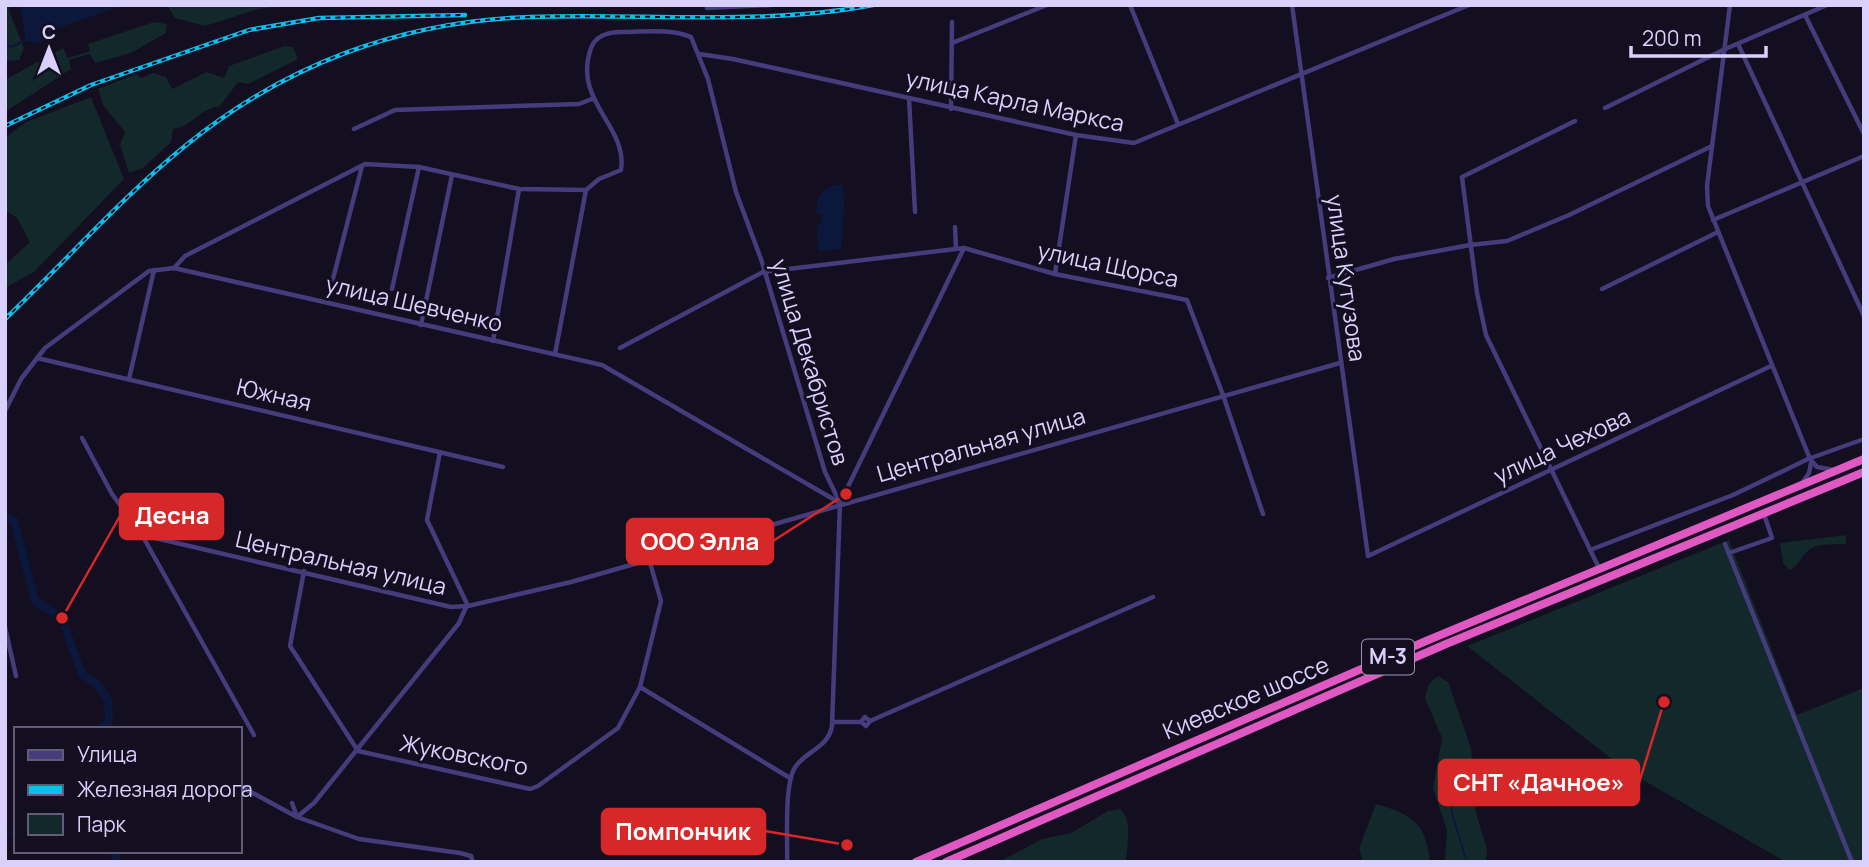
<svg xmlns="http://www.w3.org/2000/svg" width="1869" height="867" viewBox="0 0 1869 867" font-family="Manrope,sans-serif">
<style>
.green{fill:#12282a}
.water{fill:#0c183b}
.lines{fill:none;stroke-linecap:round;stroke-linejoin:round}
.stream{stroke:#0c183b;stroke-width:2}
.river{stroke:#0c183b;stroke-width:8}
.minor{stroke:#453c7c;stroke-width:4.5}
.trunk{stroke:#e058c2;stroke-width:8}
.rail-casing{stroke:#0ebdea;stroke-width:4.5}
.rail{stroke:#130e20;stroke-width:2;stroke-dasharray:5;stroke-linecap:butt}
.labels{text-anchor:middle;stroke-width:6;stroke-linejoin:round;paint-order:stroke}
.shield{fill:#130e20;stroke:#9e96ba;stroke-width:2}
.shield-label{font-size:21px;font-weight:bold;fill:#dad0fc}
.street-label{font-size:23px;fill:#dad0fc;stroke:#130e20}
.leader{fill:none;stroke:#d62828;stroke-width:2.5}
.callout-dot{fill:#d62828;stroke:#130e20;stroke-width:2.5}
.callout{fill:#d62828;stroke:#d62828;stroke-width:2.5}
.callout-label{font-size:24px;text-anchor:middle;font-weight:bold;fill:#fff}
</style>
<rect width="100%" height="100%" fill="#130e20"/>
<!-- green -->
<g class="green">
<path d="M 5,5 L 10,5 L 9,11 L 24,48 L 19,60 L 5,61 Z"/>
<path d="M 167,5 L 290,5 L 258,9 L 205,26 L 175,18 Z"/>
<path d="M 154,22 L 167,24 L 166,33 L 131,53 L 95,63 L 90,54 L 69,60 L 71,69 L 5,112 L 5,80 L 63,48 L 68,58 L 90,51 L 88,44 Z"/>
<path d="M 284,46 L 293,47 L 298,59 L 248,84 L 238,82 L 220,106 C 195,111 194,126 173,129 L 171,142 L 143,168 L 129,173 L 120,145 L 125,132 L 103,105 L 98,89 L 136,74 L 142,78 L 153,73 L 166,77 L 172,89 L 207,72 L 224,78 L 229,66 Z"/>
<path d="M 91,97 L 124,179 L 34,272 L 5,288 L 5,265 L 30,242 L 17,218 L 5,210 L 5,138 L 26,122 Z"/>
<path d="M 1846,535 L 1846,544 C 1832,545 1816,542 1806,553 C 1799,560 1797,567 1789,570 L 1783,563 L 1780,543 Z"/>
<path d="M 1729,540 L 1797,715 L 1864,688 L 1864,862 L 1786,862 L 1627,771 L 1467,646 Z"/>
<path d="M 1438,676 L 1448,682 L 1471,748 L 1476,813 L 1487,849 L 1486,862 L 1445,860 L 1447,830 L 1433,788 L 1442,738 L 1425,698 L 1429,684 Z"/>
<path d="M 1376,804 C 1412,814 1426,823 1430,862 L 1363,862 L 1359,848 Z"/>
<path d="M 1120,809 C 1133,818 1127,847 1126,862 L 999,862 L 1042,839 L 1071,833 L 1108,811 Z"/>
</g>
<!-- water -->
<g class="water">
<path d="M 20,5 L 123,5 L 59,28 L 39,44 L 26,40 Z"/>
<path d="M 842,184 C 846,193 843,236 841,249 L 818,251 L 817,225 L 821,224 L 821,214 L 816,214 L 818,197 L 831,186 Z"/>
</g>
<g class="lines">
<!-- stream -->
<g class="stream">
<path d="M 5,43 L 11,47 L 26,40"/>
<path d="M 1446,768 L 1452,814 L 1467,862"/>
<path d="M 5,840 L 16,826"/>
</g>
<!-- river -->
<g class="river">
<path d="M 5,517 L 14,520 L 35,601 L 62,618 L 82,675 L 97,684 L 108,700 L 109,721 L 100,729"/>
<path d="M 114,851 L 117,862"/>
</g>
<!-- minor -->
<g class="minor">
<path d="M 707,5 L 707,8 L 771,5"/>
<path d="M 1130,5 L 1178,124"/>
<path d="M 1292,5 L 1368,556 L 1771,366"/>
<path d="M 1730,5 L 1707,186 L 1708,206 L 1810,459 L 1817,467 L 1834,470"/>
<path d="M 1805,15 L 1864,134"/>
<path d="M 952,43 L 1047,5"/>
<path d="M 1738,44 L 1864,316"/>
<path d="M 699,54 L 733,59 L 1076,135 L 1134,143 L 1469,5"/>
<path d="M 909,98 L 915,212"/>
<path d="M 1605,108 L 1723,50 L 1827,5"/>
<path d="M 951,109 L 952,22"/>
<path d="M 1575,121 L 1462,177 L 1477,293 L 1486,335 L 1599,568"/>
<path d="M 354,129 L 395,110 L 579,104 L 592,99"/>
<path d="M 1713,220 L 1864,156"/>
<path d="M 955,227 L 956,249"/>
<path d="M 174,268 L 185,256 L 365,164 L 419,167 L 519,189 L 586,190 L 599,179 L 621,170 C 628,125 572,102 591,48 C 596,35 608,32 622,32 C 645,32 670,28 691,37 L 708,79 L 736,192 L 761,259 L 825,472 L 840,503 L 832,726 C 828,749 804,751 794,769 C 784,789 788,839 787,862"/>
<path d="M 1055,274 L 1076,135"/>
<path d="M 1328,278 L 1394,259 L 1470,245 L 1507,241 L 1569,215 L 1712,146"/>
<path d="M 392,289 L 419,167"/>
<path d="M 1602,289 L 1718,232"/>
<path d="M 327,302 L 362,166"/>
<path d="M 421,325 L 452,175"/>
<path d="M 493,341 L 519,189"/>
<path d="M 620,348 L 763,272 L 964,248 L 1055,274 L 1187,300 L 1223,395 L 1263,514"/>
<path d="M 555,354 L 586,190"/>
<path d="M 37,358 L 503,467"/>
<path d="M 129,379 L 154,270"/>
<path d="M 5,411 L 21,379 L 45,348 L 149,271 L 174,268 L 602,365 L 840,503 L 964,248"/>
<path d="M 82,438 L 112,494 L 142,535 L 254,735"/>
<path d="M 440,452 L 427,520 L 468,606"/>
<path d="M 1802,483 L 1809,473 L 1811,463"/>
<path d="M 142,535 L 451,607 L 468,606 L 571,582 L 1340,363"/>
<path d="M 1725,544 L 1852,862"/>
<path d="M 1590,550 L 1733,495 L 1808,459 L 1864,439"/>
<path d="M 1729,553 L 1772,538 L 1764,514"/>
<path d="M 304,571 L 290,646 L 358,751 L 530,789 L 538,786 L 618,728 L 640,687 L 661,601 L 649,559"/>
<path d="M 5,627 L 16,676"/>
<path d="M 640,687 L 790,778"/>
<path d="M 870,721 L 1153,597"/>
<path d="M 832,722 L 861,722 L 866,726 L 870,721 L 865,717 L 861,722"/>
<path d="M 240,786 L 297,817 L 359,839 L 460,853 L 471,856 L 473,862"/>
<path d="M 292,803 L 297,817 L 314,803 L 459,623 L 466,607"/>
</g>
<!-- trunk -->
<g class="trunk">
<path d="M 916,862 L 1426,641 L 1864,459"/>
<path d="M 946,862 L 1446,644 L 1864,472"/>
</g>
<defs>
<g id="rail">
<path d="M 5,126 L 91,85 L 249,30 L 319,18 L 465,15"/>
<path d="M 5,319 C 65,262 121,198 185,146 C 284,65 401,21 530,17 C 643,13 761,26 873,5"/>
</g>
</defs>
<!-- rail casing -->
<use href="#rail" class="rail-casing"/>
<!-- rail -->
<use href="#rail" class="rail"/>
</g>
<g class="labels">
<!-- shield labels -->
<rect class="shield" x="1362" y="639.5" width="52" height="35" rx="5"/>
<g class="shield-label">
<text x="1388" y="664">М-3</text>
</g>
<!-- street labels -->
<g class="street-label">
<text transform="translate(1015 101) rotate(12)" y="8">улица Карла Маркса</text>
<text transform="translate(1108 265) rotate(12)" y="8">улица Щорса</text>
<text transform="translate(1346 278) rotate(82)" y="8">улица Кутузова</text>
<text transform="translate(414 304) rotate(13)" y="8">улица Шевченко</text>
<text transform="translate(810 362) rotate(73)" y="8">улица Декабристов</text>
<text transform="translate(274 395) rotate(13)" y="8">Южная</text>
<text transform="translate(981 445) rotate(-16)" y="8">Центральная улица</text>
<text transform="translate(1562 446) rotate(-25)" y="8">улица Чехова</text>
<text transform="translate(341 563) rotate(13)" y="8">Центральная улица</text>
<text transform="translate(1246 698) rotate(-23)" y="8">Киевское шоссе</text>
<text transform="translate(464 755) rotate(11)" y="8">Жуковского</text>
</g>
</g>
<!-- callouts -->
<path class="leader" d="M62 618L120 516M846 494L773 541M1664 702L1639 783M847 845L765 831"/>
<g class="callout-dot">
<circle cx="62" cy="618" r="7"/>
<circle cx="846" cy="494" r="7"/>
<circle cx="1664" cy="702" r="7"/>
<circle cx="847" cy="845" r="7"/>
</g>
<g class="callout">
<rect x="120" y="494" width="103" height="45" rx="7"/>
<rect x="627" y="519" width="146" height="45" rx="7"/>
<rect x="1439" y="760" width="200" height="45" rx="7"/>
<rect x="602" y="809" width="163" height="45" rx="7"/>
</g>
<g class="callout-label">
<text x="172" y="524">Десна</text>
<text x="700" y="550">ООО Элла</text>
<text x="1539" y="791">СНТ «Дачное»</text>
<text x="683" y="840">Помпончик</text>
</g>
<!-- border -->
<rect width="1869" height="867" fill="none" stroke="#dad0fc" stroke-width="14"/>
<!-- legend -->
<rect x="14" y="727" width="228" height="126" fill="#130e20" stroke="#635c78" stroke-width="2"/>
<rect x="28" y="750" width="35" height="10" fill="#453c7c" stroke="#635c78" stroke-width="2"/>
<text x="77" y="762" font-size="21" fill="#dad0fc">Улица</text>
<rect x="28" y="785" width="35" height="10" fill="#0ebdea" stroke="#635c78" stroke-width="2"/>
<text x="77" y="797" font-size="21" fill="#dad0fc">Железная дорога</text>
<rect x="28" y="814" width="35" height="21" fill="#12282a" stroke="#635c78" stroke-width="2"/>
<text x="77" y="832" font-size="21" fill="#dad0fc">Парк</text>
<!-- north arrow -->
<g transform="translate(49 49)" stroke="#130e20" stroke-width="5" paint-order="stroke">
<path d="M0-5L12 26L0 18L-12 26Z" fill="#dad0fc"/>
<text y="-10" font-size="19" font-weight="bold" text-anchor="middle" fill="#dad0fc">С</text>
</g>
<!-- scale -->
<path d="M1631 46v10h135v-10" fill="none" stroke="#dad0fc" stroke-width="3.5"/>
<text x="1642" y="46" font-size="21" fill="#dad0fc" stroke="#130e20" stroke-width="5" paint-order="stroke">200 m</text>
</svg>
